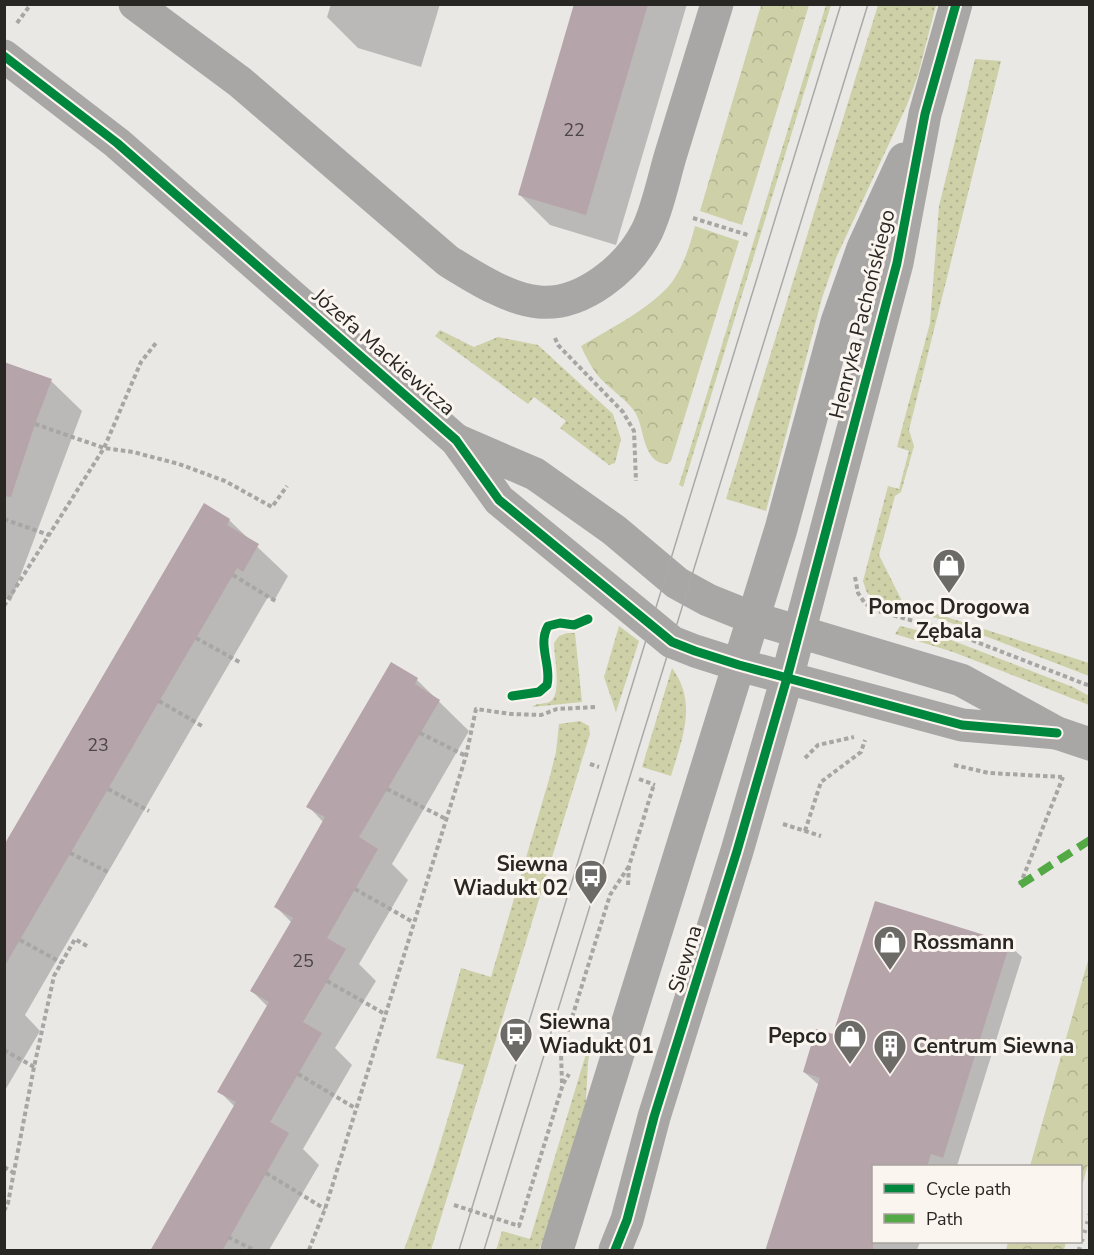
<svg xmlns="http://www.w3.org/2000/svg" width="1094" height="1255" viewBox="0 0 1094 1255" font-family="'Nunito Sans',sans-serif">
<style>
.grass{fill:url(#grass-dots)}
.forest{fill:url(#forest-crowns)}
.shadow{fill:#0003}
.building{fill:#b5a4aa}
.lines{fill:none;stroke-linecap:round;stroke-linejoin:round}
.path{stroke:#a7a6a4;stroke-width:4;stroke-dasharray:4.5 3;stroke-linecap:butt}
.minor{stroke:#a9a7a6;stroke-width:33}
.tram{stroke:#aaa9a9;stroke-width:1.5}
.rail{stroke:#aaa9a9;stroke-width:4.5;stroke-dasharray:3 6;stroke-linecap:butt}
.quiet{stroke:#53aa44;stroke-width:8;stroke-dasharray:15 8;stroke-linecap:butt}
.cycleway-casing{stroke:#fbf5ef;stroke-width:13}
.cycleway{stroke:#00873e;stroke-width:9}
.labels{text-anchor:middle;stroke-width:6;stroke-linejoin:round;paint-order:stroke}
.number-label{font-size:18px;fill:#4c4646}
.street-label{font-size:21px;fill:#292724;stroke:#fbf5ef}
.poi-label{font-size:21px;font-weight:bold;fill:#292724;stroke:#fbf5ef;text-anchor:start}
</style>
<defs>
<pattern id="grass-dots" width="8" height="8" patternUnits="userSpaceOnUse" patternTransform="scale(1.5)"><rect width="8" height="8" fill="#ced0a8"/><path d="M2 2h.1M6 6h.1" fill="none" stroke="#b1b390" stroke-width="1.8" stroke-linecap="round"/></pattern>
<pattern id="forest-crowns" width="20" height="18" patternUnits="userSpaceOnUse" patternTransform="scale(1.5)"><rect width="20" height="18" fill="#ced0a8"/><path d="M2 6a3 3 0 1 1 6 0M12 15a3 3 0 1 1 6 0" fill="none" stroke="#b1b390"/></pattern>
</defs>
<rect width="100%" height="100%" fill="#eae8e5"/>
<!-- grass -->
<g class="grass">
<path d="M 826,5 L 831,5 L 683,487 L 679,485 Z"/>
<path d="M 878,5 L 936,5 L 918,75 L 907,105 L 836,258 L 822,298 L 766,511 L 726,499 Z"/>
<path d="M 975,59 L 1001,61 L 909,430 L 914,446 L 901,492 L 895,496 L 879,555 L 903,603 L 1089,663 L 1089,676 L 946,621 L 878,601 L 867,593 L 863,581 L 888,486 L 899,489 L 909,451 L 897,447 L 930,323 L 939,206 Z"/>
<path d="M 440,330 L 474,347 L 498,337 L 538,345 L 613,414 L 621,439 L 615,463 L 609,465 L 560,428 L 566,421 L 534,397 L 528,404 L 435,336 Z"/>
<path d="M 619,626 L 639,641 L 616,712 L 604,677 Z"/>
<path d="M 900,626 L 938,635 L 1073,687 L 1089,696 L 1089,705 L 953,652 L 895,634 Z"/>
<path d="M 567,633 L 575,633 L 582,702 L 532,707 C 538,702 545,705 551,701 C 562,693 554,656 554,643 L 559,636 Z"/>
<path d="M 672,668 C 698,703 682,739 671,776 L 642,767 Z"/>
<path d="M 580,721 L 589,726 L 590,734 L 431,1250 L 404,1250 L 433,1167 L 464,1065 L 436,1058 L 461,968 L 491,977 L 550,776 L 556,752 L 559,724 Z"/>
<path d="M 592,1034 L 588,1063 L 585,1117 L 570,1167 L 539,1250 L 496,1250 L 502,1231 L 530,1239 Z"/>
</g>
<!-- forest -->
<g class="forest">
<path d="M 761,5 L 809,5 L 742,225 L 700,211 Z"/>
<path d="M 695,226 L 739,241 L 671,461 L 667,464 C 642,463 645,428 635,412 C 626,399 611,390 600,378 C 592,369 586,357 581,346 C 608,330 653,307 672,282 C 684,265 690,245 695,226 Z"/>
<path d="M 1089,957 L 1090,1157 L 1081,1190 L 1080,1166 L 1030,1166 Z"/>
<path d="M 1008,1242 L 1066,1242 L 1064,1250 L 1006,1250 Z"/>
</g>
<!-- shadow -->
<g class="shadow">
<path d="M 331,4 L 440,4 L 421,67 L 358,48 L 327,17 Z"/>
<path d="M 576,4 L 687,4 L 616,245 L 550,225 L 520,195 Z"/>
<path d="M 4,364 L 51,381 L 82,411 L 11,601 L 4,598 Z"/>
<path d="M 204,505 L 229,520 L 288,576 L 274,601 L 268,597 L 25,1015 L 40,1031 L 4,1092 L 4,848 Z"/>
<path d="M 417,680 L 469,731 L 392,864 L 408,880 L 359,964 L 376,981 L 335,1048 L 352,1065 L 303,1149 L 319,1165 L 269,1250 L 152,1250 L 235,1107 L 219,1091 L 268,1007 L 252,991 L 292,923 L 276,907 L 324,823 L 308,806 Z"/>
<path d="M 1009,945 L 1022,957 L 957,1166 L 874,1166 L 874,1242 L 920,1242 L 917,1250 L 767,1250 L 819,1085 L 804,1072 L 834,1036 Z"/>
</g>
<!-- building -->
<g class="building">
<path d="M 574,4 L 648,4 L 586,215 L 518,195 Z"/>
<path d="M 4,362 L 52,379 L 35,424 L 11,497 L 4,496 Z"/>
<path d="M 204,503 L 230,519 L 227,525 L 259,544 L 243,572 L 237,568 L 4,967 L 4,845 Z"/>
<path d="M 391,662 L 418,678 L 415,684 L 440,700 L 359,837 L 378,849 L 327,938 L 346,949 L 303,1022 L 322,1033 L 270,1122 L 289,1133 L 222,1251 L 150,1251 L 236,1102 L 217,1092 L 269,1002 L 250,991 L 293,918 L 274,907 L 325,817 L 306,807 Z"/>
<path d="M 875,901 L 1010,943 L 943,1158 L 931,1154 L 927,1167 L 873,1167 L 873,1251 L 765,1251 L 820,1078 L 803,1072 L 816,1029 L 833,1034 Z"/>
</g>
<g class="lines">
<!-- path -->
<g class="path">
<path d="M 17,23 L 31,4"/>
<path d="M 693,218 L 748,235"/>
<path d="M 555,338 L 558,345 L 623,412 L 634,431 L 636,481"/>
<path d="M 35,424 L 104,448 L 133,452 L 179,464 L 225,481 L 272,507 L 287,486"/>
<path d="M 4,519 L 49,535"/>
<path d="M 233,575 L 277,602"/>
<path d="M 855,577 L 858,593 L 864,602 L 874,610 L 943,629 L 1090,686"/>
<path d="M 4,606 L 104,448 L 141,362 L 156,343"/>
<path d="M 196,638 L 241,663"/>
<path d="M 159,701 L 202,726"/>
<path d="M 420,733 L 466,756"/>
<path d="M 805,758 L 818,745 L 854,737"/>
<path d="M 590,764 L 599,767"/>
<path d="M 954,765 L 989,773 L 1062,777"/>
<path d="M 639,779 L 655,785"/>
<path d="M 108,789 L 149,811"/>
<path d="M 387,789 L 446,819"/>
<path d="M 783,824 L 821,836"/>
<path d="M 805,831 L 821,782 L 861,752 L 865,740"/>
<path d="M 70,853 L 110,873"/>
<path d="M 628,885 L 629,866 L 654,784"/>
<path d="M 1020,885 L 1063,777"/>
<path d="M 355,889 L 413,922"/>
<path d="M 20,940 L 62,963"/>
<path d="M 327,981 L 385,1014"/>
<path d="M 4,1050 L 34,1067"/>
<path d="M 298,1074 L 355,1108"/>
<path d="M 562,1083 L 561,1053 L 610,895 L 629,866"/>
<path d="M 4,1167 L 14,1173"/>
<path d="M 266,1173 L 325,1209"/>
<path d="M 454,1205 L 519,1226 L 563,1084 L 569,1074"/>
<path d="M 4,1211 L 8,1203 L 34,1067 L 54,976 L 75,939 L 87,946"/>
<path d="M 228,1237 L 254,1250"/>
<path d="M 309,1250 L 325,1209 L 466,756 L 476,709 L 511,714 L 541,715 L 557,709 L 597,707"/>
</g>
<!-- minor -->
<g class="minor">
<path d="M 135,4 L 240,82 L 448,261 C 474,277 508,299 539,302 C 583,306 629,267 647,231 C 658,208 663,181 670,157 C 686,106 701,55 717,4"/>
<path d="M 4,56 L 117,143 L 456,440 L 499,500 L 672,642 L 695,651 L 739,665 L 962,725 L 1057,733"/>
<path d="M 456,440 L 535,474 L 614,530 L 677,583 L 708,600 L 753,618 L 961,680 L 1057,733 L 1090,744"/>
<path d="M 557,1250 L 781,529 L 837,322 L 863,248 L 904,159"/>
<path d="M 615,1250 L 627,1220 L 654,1117 L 737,851 L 787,678 L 897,263 L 925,114 L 956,4"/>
</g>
<!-- tram -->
<g class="tram">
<path d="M 459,1250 L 841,4"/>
<path d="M 484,1250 L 868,4"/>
</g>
<!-- rail -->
<path class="rail" d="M 1079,1250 L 1090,1214"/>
<!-- quiet -->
<path class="quiet" d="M 1020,885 L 1090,840"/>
<defs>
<g id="cycleway">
<path d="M 4,56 L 117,143 L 456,440 L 499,500 L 672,642 L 695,651 L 739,665 L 962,725 L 1057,733"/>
<path d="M 512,696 L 539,692 L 547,685 C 552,666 537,645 548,626 L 560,623 L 574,625 L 588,619"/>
<path d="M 615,1250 L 627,1220 L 654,1117 L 737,851 L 787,678 L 897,263 L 925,114 L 956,4"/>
</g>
</defs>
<!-- cycleway casing -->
<use href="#cycleway" class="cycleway-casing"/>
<!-- cycleway -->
<use href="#cycleway" class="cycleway"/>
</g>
<!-- icons -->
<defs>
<symbol id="shop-pin" viewBox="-11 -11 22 30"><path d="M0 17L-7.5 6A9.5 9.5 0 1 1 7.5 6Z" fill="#6d6b68" stroke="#fbf5ef"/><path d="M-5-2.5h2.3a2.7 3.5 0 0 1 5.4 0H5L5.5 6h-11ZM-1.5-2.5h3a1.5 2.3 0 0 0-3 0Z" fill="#fff"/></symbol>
<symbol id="bus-pin" viewBox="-11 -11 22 30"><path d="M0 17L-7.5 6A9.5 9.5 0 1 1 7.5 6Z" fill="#6d6b68" stroke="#fbf5ef"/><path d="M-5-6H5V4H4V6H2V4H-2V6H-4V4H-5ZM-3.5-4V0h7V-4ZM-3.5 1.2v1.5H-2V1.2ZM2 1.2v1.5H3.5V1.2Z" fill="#fff"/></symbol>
<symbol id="building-pin" viewBox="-11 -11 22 30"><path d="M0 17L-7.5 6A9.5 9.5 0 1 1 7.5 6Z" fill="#6d6b68" stroke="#fbf5ef"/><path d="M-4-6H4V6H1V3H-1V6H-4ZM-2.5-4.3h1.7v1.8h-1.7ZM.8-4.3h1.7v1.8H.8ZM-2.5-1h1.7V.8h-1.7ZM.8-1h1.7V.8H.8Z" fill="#fff"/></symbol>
</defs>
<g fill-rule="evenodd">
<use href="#shop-pin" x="930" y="546" width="38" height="52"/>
<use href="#bus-pin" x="572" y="857" width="38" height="52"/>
<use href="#shop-pin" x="871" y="923" width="38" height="52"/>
<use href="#bus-pin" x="497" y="1015" width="38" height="52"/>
<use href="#shop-pin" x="831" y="1017" width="38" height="52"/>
<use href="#building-pin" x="871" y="1027" width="38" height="52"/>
</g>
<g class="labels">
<!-- number labels -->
<g class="number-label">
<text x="574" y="136">22</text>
<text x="98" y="751">23</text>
<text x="303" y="967">25</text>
</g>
<!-- street labels -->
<g class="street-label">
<text transform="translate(862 314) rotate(-76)" y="7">Henryka Pachońskiego</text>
<text transform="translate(384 352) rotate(41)" y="7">Józefa Mackiewicza</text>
<text transform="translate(685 959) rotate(-73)" y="7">Siewna</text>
</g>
<!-- poi labels -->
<g class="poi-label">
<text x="949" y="614" text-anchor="middle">Pomoc Drogowa<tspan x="949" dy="24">Zębala</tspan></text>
<text x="568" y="871" text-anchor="end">Siewna<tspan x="568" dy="24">Wiadukt 02</tspan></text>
<text x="913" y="949">Rossmann</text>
<text x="539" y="1029">Siewna<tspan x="539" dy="24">Wiadukt 01</tspan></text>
<text x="827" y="1043" text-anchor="end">Pepco</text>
<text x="913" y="1053">Centrum Siewna</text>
</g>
</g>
<!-- border -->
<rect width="1094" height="1255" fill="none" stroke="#292724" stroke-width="12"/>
<!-- legend -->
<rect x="872" y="1165" width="210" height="78" fill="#fbf5ef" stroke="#a7a39e" stroke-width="1.5"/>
<rect x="884" y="1184" width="30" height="9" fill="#00873e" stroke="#a7a39e" stroke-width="1.5"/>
<text x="926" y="1195" font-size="18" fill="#292724">Cycle path</text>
<rect x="884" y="1214" width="30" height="9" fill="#53aa44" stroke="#a7a39e" stroke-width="1.5"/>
<text x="926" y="1225" font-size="18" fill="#292724">Path</text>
</svg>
